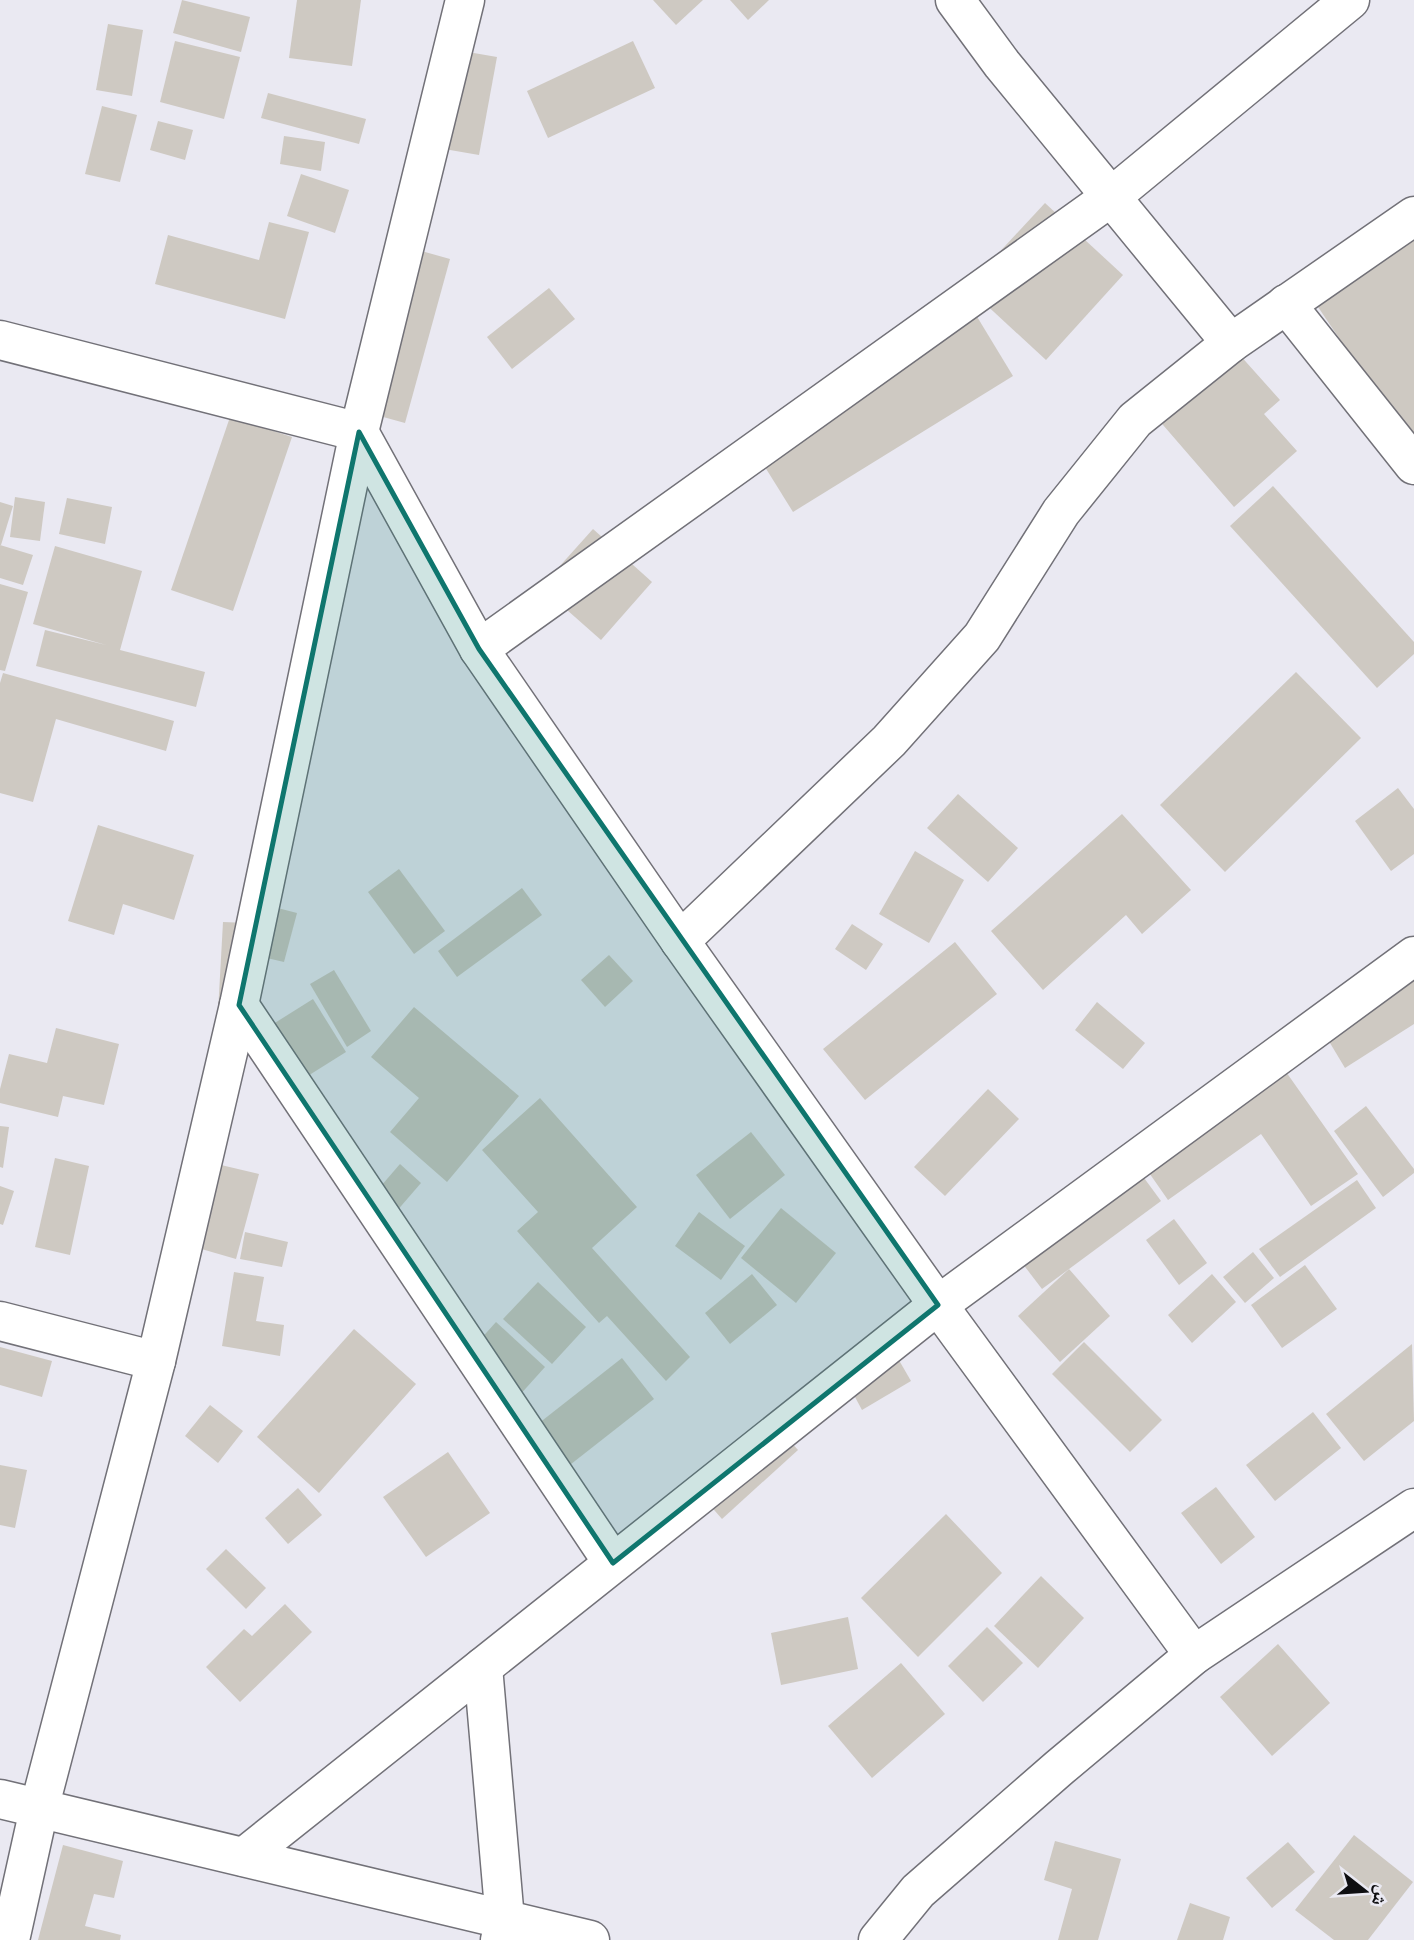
<svg xmlns="http://www.w3.org/2000/svg" width="1414" height="1940" viewBox="0 0 1414 1940" font-family="'Sofia Sans Condensed','Noto Naskh Arabic',sans-serif">
<style>
.building{fill:#cec9c2}
.lines{fill:none;stroke-linecap:round;stroke-linejoin:round}
.minor-casing{stroke:#727178;stroke-width:41}
.minor{stroke:#fff;stroke-width:38}
.marked{fill:#0f766e;fill-opacity:0.2;stroke:#0f766e;stroke-width:5;stroke-linejoin:round}
</style>
<rect width="100%" height="100%" fill="#eae9f2"/>
<!-- building -->
<g class="building">
<path d="M 182,0 L 250,17 L 241,52 L 173,33 Z"/>
<path d="M 297,0 L 361,0 L 352,66 L 289,58 Z"/>
<path d="M 653,0 L 703,0 L 676,25 Z"/>
<path d="M 730,0 L 769,0 L 748,20 Z"/>
<path d="M 108,24 L 143,30 L 132,96 L 96,90 Z"/>
<path d="M 175,41 L 240,57 L 224,119 L 160,102 Z"/>
<path d="M 633,41 L 655,88 L 548,138 L 527,91 Z"/>
<path d="M 439,47 L 497,57 L 479,155 L 421,145 Z"/>
<path d="M 268,93 L 366,119 L 359,144 L 261,118 Z"/>
<path d="M 102,106 L 137,115 L 120,182 L 85,174 Z"/>
<path d="M 158,121 L 193,130 L 185,160 L 150,150 Z"/>
<path d="M 284,136 L 325,142 L 321,171 L 280,164 Z"/>
<path d="M 301,174 L 349,190 L 335,233 L 287,216 Z"/>
<path d="M 1045,203 L 1123,275 L 1046,360 L 967,287 Z"/>
<path d="M 269,222 L 309,232 L 285,319 L 155,284 L 168,235 L 259,260 Z"/>
<path d="M 1414,236 L 1414,449 L 1316,304 Z"/>
<path d="M 393,243 L 450,259 L 405,423 L 347,407 Z"/>
<path d="M 549,288 L 575,319 L 512,369 L 487,337 Z"/>
<path d="M 976,315 L 1013,376 L 793,512 L 755,451 Z"/>
<path d="M 1221,334 L 1280,400 L 1264,414 L 1297,451 L 1234,507 L 1144,403 Z"/>
<path d="M 230,417 L 292,437 L 233,611 L 171,590 Z"/>
<path d="M 1273,486 L 1414,642 L 1414,654 L 1377,688 L 1230,526 Z"/>
<path d="M 15,497 L 45,502 L 40,541 L 10,537 Z"/>
<path d="M 67,498 L 112,507 L 105,544 L 59,534 Z"/>
<path d="M 0,502 L 13,506 L 1,545 L 0,545 Z"/>
<path d="M 593,529 L 652,582 L 601,640 L 541,587 Z"/>
<path d="M 0,545 L 33,555 L 23,585 L 0,578 Z"/>
<path d="M 55,546 L 142,571 L 120,650 L 205,672 L 196,707 L 36,666 L 45,630 L 106,645 L 33,624 Z"/>
<path d="M 0,584 L 28,592 L 5,671 L 0,670 Z"/>
<path d="M 1296,672 L 1361,738 L 1225,872 L 1160,805 Z"/>
<path d="M 3,673 L 174,721 L 166,751 L 56,719 L 33,802 L 0,793 L 0,683 Z"/>
<path d="M 1398,788 L 1414,809 L 1414,854 L 1391,871 L 1355,821 Z"/>
<path d="M 958,794 L 1018,848 L 988,882 L 927,828 Z"/>
<path d="M 1122,814 L 1191,890 L 1142,934 L 1126,915 L 1043,990 L 991,931 Z"/>
<path d="M 98,825 L 194,855 L 174,920 L 123,904 L 114,935 L 68,921 Z"/>
<path d="M 915,851 L 964,880 L 929,943 L 879,914 Z"/>
<path d="M 399,869 L 445,931 L 414,954 L 368,892 Z"/>
<path d="M 522,888 L 542,915 L 457,977 L 438,951 Z"/>
<path d="M 266,905 L 297,913 L 284,962 L 254,955 Z"/>
<path d="M 223,922 L 248,923 L 218,1012 Z"/>
<path d="M 852,924 L 883,944 L 866,970 L 835,949 Z"/>
<path d="M 955,942 L 997,994 L 865,1100 L 823,1049 Z"/>
<path d="M 609,955 L 633,981 L 605,1007 L 581,980 Z"/>
<path d="M 334,970 L 371,1031 L 347,1047 L 310,984 Z"/>
<path d="M 1414,977 L 1414,1024 L 1345,1068 L 1324,1033 Z"/>
<path d="M 313,999 L 346,1052 L 287,1089 L 254,1036 Z"/>
<path d="M 1097,1002 L 1145,1043 L 1123,1069 L 1075,1030 Z"/>
<path d="M 414,1007 L 519,1096 L 447,1182 L 390,1132 L 419,1098 L 371,1057 Z"/>
<path d="M 56,1028 L 119,1044 L 104,1105 L 63,1096 L 58,1117 L 0,1103 L 0,1089 L 9,1054 L 47,1063 Z"/>
<path d="M 1284,1069 L 1358,1174 L 1311,1206 L 1261,1134 L 1168,1200 L 1145,1167 Z"/>
<path d="M 988,1089 L 1019,1119 L 945,1196 L 914,1167 Z"/>
<path d="M 540,1098 L 637,1207 L 592,1248 L 690,1357 L 666,1381 L 607,1316 L 599,1323 L 517,1231 L 538,1212 L 482,1150 Z"/>
<path d="M 1366,1106 L 1414,1169 L 1414,1173 L 1383,1197 L 1334,1131 Z"/>
<path d="M 0,1126 L 9,1127 L 3,1168 L 0,1167 Z"/>
<path d="M 751,1132 L 785,1175 L 730,1219 L 696,1175 Z"/>
<path d="M 55,1158 L 89,1166 L 70,1255 L 35,1247 Z"/>
<path d="M 400,1164 L 421,1183 L 389,1220 L 368,1201 Z"/>
<path d="M 221,1165 L 259,1174 L 236,1259 L 198,1248 Z"/>
<path d="M 1136,1167 L 1161,1201 L 1042,1289 L 1016,1255 Z"/>
<path d="M 1357,1180 L 1376,1208 L 1280,1277 L 1259,1249 Z"/>
<path d="M 0,1186 L 14,1191 L 3,1225 L 0,1224 Z"/>
<path d="M 781,1208 L 836,1253 L 796,1303 L 741,1258 Z"/>
<path d="M 699,1212 L 745,1246 L 721,1280 L 675,1246 Z"/>
<path d="M 1174,1219 L 1207,1263 L 1179,1285 L 1146,1240 Z"/>
<path d="M 245,1232 L 288,1242 L 282,1267 L 240,1259 Z"/>
<path d="M 1253,1252 L 1274,1278 L 1245,1303 L 1223,1277 Z"/>
<path d="M 1305,1265 L 1337,1309 L 1282,1348 L 1251,1305 Z"/>
<path d="M 1069,1269 L 1110,1316 L 1060,1362 L 1018,1316 Z"/>
<path d="M 234,1272 L 264,1277 L 256,1321 L 284,1325 L 280,1356 L 222,1346 Z"/>
<path d="M 752,1274 L 777,1305 L 730,1344 L 705,1313 Z"/>
<path d="M 1212,1274 L 1236,1302 L 1192,1343 L 1168,1315 Z"/>
<path d="M 538,1282 L 586,1327 L 552,1364 L 503,1319 Z"/>
<path d="M 496,1322 L 545,1367 L 518,1397 L 469,1352 Z"/>
<path d="M 354,1329 L 416,1384 L 319,1493 L 257,1437 Z"/>
<path d="M 1084,1342 L 1162,1420 L 1130,1452 L 1052,1374 Z"/>
<path d="M 889,1343 L 911,1381 L 862,1410 L 841,1371 Z"/>
<path d="M 1412,1344 L 1414,1421 L 1364,1461 L 1326,1414 Z"/>
<path d="M 0,1347 L 52,1361 L 42,1397 L 0,1385 Z"/>
<path d="M 622,1358 L 654,1399 L 552,1479 L 520,1438 Z"/>
<path d="M 210,1405 L 243,1431 L 218,1463 L 185,1436 Z"/>
<path d="M 1313,1412 L 1341,1448 L 1275,1501 L 1246,1465 Z"/>
<path d="M 770,1419 L 798,1450 L 722,1519 L 694,1487 Z"/>
<path d="M 448,1452 L 490,1513 L 426,1557 L 383,1497 Z"/>
<path d="M 0,1465 L 27,1470 L 15,1528 L 0,1525 Z"/>
<path d="M 1216,1487 L 1255,1537 L 1221,1564 L 1181,1513 Z"/>
<path d="M 298,1488 L 322,1515 L 288,1544 L 265,1518 Z"/>
<path d="M 946,1514 L 1002,1573 L 918,1657 L 861,1598 Z"/>
<path d="M 226,1549 L 266,1588 L 246,1609 L 206,1569 Z"/>
<path d="M 1041,1576 L 1084,1618 L 1038,1668 L 994,1626 Z"/>
<path d="M 285,1604 L 312,1632 L 240,1702 L 206,1667 L 244,1629 L 252,1636 Z"/>
<path d="M 848,1617 L 858,1669 L 781,1685 L 771,1633 Z"/>
<path d="M 987,1627 L 1023,1663 L 983,1702 L 948,1666 Z"/>
<path d="M 1278,1644 L 1330,1703 L 1272,1756 L 1220,1697 Z"/>
<path d="M 901,1663 L 945,1714 L 872,1778 L 828,1726 Z"/>
<path d="M 1354,1835 L 1413,1882 L 1368,1940 L 1334,1940 L 1295,1910 Z"/>
<path d="M 1055,1841 L 1121,1859 L 1098,1940 L 1058,1940 L 1072,1889 L 1044,1880 Z"/>
<path d="M 1288,1842 L 1315,1872 L 1272,1908 L 1246,1878 Z"/>
<path d="M 63,1845 L 123,1861 L 114,1898 L 94,1894 L 85,1926 L 121,1935 L 120,1940 L 38,1940 Z"/>
<path d="M 1190,1903 L 1230,1917 L 1223,1940 L 1177,1940 Z"/>
</g>
<g class="lines">
<defs>
<g id="minor">
<path d="M 955,0 L 1002,64 L 1231,343"/>
<path d="M 1286,304 L 1414,465"/>
<path d="M 0,340 L 359,432 L 479,649 L 680,941 L 938,1305 L 1194,1655"/>
<path d="M 479,649 L 1111,197 L 1350,0"/>
<path d="M 680,941 L 889,741 L 982,637 L 1061,512 L 1135,420 L 1231,343 L 1414,216"/>
<path d="M 239,1005 L 613,1563"/>
<path d="M 0,1321 L 156,1361"/>
<path d="M 483,1667 L 505,1920 L 500,1940"/>
<path d="M 0,1799 L 590,1940"/>
<path d="M 244,1857 L 938,1305 L 1414,956"/>
<path d="M 10,1940 L 39,1809 L 156,1361 L 239,1005 L 359,432 L 465,0"/>
<path d="M 878,1940 L 918,1891 L 1059,1768 L 1194,1655 L 1414,1508"/>
</g>
</defs>
<!-- minor casing -->
<use href="#minor" class="minor-casing"/>
<!-- minor -->
<use href="#minor" class="minor"/>
</g>
<!-- marked area -->
<path class="marked" d="M 359,432 L 479,649 L 938,1305 L 613,1563 L 239,1005 Z"/>
<!-- north arrow -->
<g transform="translate(1365 1891) rotate(107)" stroke="#eae9f2" stroke-width="5" paint-order="stroke">
<path d="M0-5L12 26L0 18L-12 26Z" fill="#0e0e11"/>
<text y="-10" font-size="19" font-weight="bold" text-anchor="middle" fill="#0e0e11">ش</text>
</g>
</svg>
